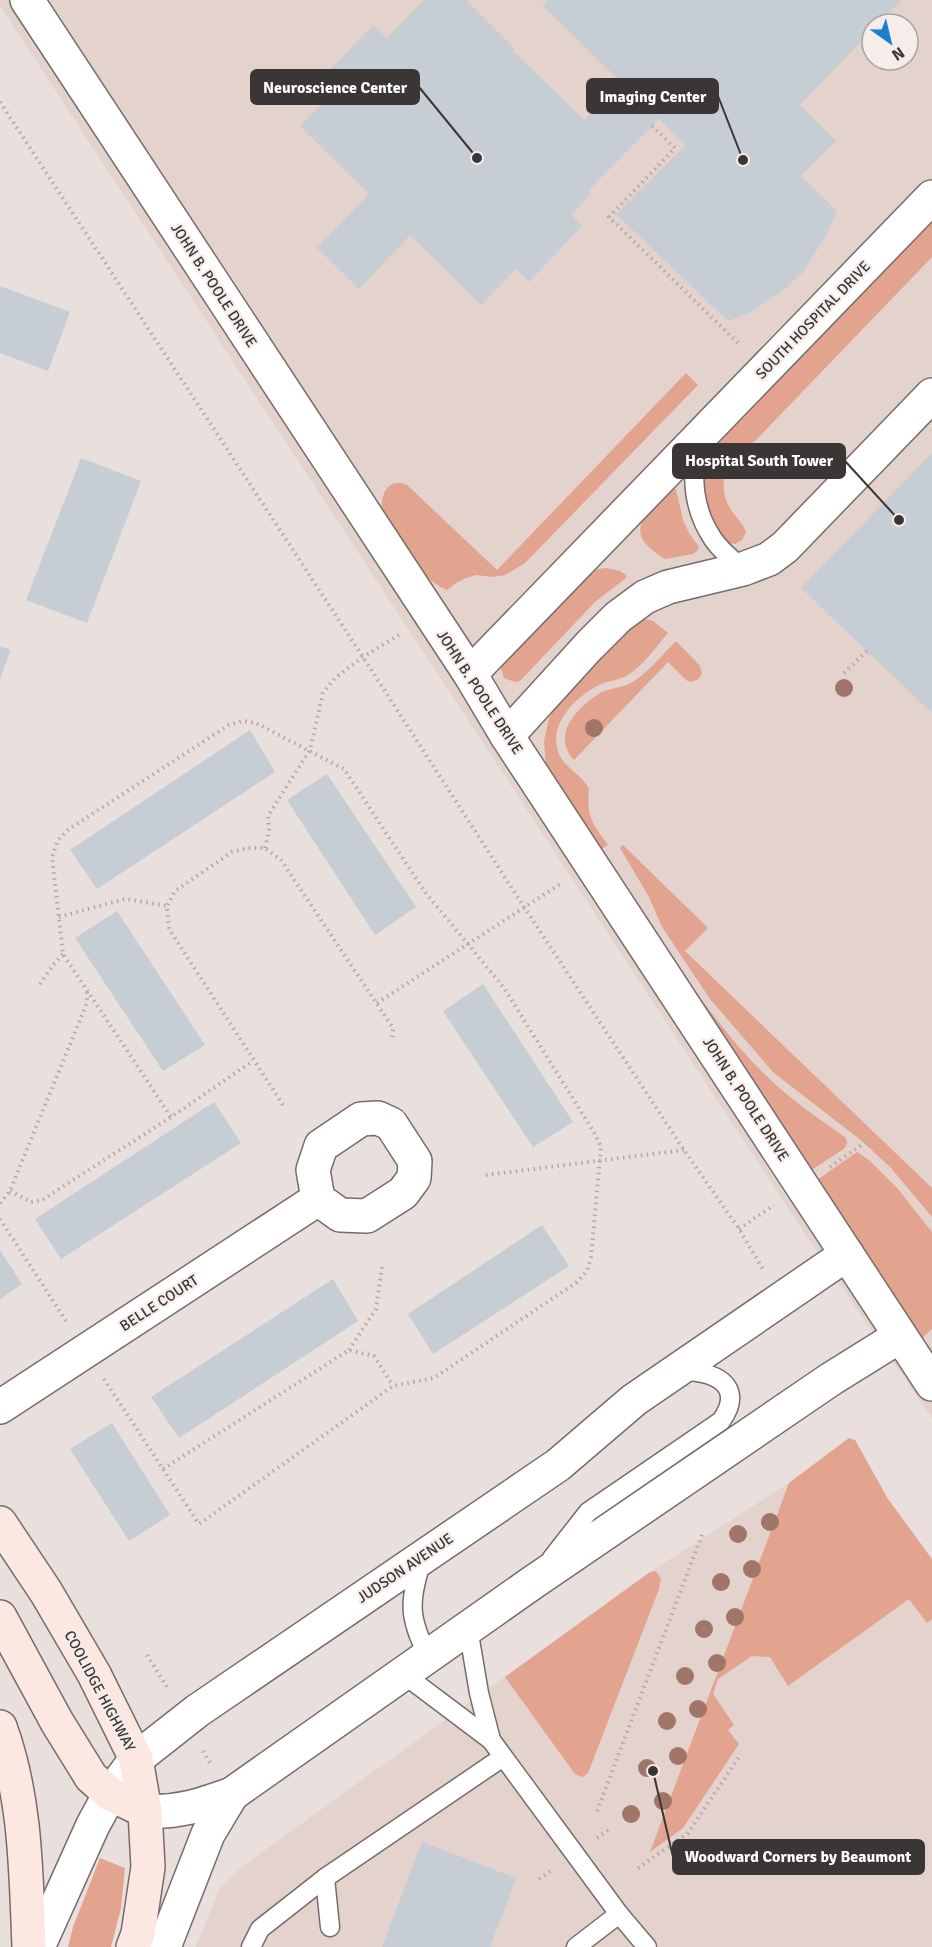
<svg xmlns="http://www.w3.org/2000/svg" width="932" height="1947" viewBox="0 0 932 1947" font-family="Signika,sans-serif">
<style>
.built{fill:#e4d2cc;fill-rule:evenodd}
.green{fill:#e2a38f}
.building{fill:#c6cdd4}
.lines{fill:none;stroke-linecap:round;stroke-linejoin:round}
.service-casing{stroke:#766d6a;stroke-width:21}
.minor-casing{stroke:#766d6a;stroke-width:36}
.secondary-casing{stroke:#766d6a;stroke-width:36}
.path{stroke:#b1a9a6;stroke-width:4;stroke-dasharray:1.5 4.5;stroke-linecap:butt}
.service{stroke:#fff;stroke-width:18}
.minor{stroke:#fff;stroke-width:33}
.secondary{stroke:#fce8e1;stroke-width:33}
.tree{fill:#a07669}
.labels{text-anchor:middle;stroke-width:4.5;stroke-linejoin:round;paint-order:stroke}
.street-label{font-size:15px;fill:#3a3635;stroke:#f6ece9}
.leader{fill:none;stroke:#3a3635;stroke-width:2}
.callout-dot{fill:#3a3635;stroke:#f6ece9;stroke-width:2}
.callout{fill:#3a3635;stroke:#3a3635;stroke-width:2}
.callout-label{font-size:16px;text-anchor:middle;font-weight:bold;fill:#fff}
</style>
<rect width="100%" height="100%" fill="#e9dfdc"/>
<!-- built -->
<g class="built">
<path d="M 0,0 L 932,0 L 932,1418 L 797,1222 L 0,6 ZM 872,24 L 908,24 L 908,60 L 872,60 Z"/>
<path d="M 849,1438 L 855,1440 L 888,1499 L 932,1559 L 932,1947 L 196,1947 L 219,1890 L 243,1866 L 650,1572 L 789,1483 Z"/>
</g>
<!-- green -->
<g class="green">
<path d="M 932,217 L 932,257 L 756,440 C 733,457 713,479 730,508 C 735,517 743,523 746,532 L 742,540 L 735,544 L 726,542 L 709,523 L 700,472 L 704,459 L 711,446 Z"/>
<path d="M 686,373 L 698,385 L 525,563 L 505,575 L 493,577 L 476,575 L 466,578 L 456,583 L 447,590 C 415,576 400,541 382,513 C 380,496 387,477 407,485 L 497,570 Z"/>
<path d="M 676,489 L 683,520 L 689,533 L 699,547 L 698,550 L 693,554 L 665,559 C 635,540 632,528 657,503 C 663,498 668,490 676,489 Z"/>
<path d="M 606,568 L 620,571 L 626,575 L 626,578 L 595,602 L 520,681 L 515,682 L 504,678 L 501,668 L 503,664 L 587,577 L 598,569 Z"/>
<path d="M 646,619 L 653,621 L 668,633 C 656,647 642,667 626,676 C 618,681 608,680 599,685 C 575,697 547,725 559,754 C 565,768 582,775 589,789 C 586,815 592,824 608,845 L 597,852 L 546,768 L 544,741 L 549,718 L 564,694 L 622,635 L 639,622 Z"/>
<path d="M 676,641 L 700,666 L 702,673 L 699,679 L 690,682 L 686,680 L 668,662 L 574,760 C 551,734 577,708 600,693 C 610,688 622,688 631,683 C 648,673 662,655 676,641 Z"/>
<path d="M 623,845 L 708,928 L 685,951 L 932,1188 L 932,1217 L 890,1167 L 862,1141 L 774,1073 L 710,999 L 662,927 L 649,897 L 620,848 Z"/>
<path d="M 703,1002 C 729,1036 756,1070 789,1096 C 807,1111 827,1124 846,1138 L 847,1143 L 845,1148 L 810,1171 L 699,1005 Z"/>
<path d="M 857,1152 L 869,1160 L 898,1189 L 932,1232 L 932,1329 L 921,1339 L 817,1180 Z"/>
<path d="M 849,1438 L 855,1440 L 888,1499 L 932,1559 L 932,1619 L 927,1623 L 909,1599 L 788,1686 L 770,1657 L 752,1656 L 718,1679 L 713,1694 L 734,1725 L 728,1730 L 739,1744 L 683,1828 L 650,1852 L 789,1483 Z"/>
<path d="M 656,1571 L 661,1579 L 659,1589 L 588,1773 L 583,1777 L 575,1774 L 505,1677 L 650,1572 Z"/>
<path d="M 100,1858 L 125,1868 L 121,1908 L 111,1947 L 68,1947 L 73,1927 Z"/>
</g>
<!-- building -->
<g class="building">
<path d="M 424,0 L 466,0 L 515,49 L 513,51 L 584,120 L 621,82 L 543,6 L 548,0 L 902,0 L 878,24 L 872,24 L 872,30 L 800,105 L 836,141 L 801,176 L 837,211 L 824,239 L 802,273 L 786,288 L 751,312 L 728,321 L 616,214 L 686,145 L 659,119 L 588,191 L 591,194 L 571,215 L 582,226 L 529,282 L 516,269 L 481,305 L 410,235 L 359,289 L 317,248 L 369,194 L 300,126 L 335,90 L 322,78 L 373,25 L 387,38 Z"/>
<path d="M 0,286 L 70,312 L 48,371 L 0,353 Z"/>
<path d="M 932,453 L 932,713 L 801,588 Z"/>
<path d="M 81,458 L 141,481 L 87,623 L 26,600 Z"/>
<path d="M 0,646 L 11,650 L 0,679 Z"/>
<path d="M 250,730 L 275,772 L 97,889 L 70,850 Z"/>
<path d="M 327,774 L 416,907 L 375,935 L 287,800 Z"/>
<path d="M 117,911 L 205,1045 L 163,1071 L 75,938 Z"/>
<path d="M 483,984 L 573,1122 L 533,1147 L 443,1011 Z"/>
<path d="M 214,1102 L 241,1143 L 61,1259 L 35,1219 Z"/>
<path d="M 542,1225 L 569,1266 L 433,1354 L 408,1314 Z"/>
<path d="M 0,1250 L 22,1284 L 0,1299 Z"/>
<path d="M 333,1279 L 358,1321 L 179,1438 L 151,1397 Z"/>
<path d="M 112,1423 L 170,1515 L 129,1541 L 70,1449 Z"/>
<path d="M 422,1842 L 516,1878 L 490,1947 L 382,1947 Z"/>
</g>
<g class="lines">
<defs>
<g id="service">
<path d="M 695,443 C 693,480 692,508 713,539 C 720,550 733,560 743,569"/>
<path d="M 552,1558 L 588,1512 L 721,1421 C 747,1385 713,1370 680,1371"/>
<path d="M 422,1560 C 409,1600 408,1618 428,1655"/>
<path d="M 468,1628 L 479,1693 L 491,1740"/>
<path d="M 402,1673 L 491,1740 L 619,1914 L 647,1947"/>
<path d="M 325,1878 L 330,1927"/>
<path d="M 251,1947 L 260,1929 L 325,1878 L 503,1757"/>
<path d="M 576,1947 L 619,1914"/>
</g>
<g id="minor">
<path d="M 27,0 L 470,674 L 507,736 L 932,1384"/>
<path d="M 470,674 L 932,197"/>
<path d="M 507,736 L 589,646 L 618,617 L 645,597 L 668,587 L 743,569 L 769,559 L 785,547 L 932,395"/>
<path d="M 378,1118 L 391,1124 L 415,1161 L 414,1178 L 403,1193 L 367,1216 L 340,1215 L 318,1199 L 313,1170 L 321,1146 L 361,1119 Z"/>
<path d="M 0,1407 L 318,1199"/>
<path d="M 145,1811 C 179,1813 201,1805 232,1794 L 532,1583 L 831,1379 L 900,1336"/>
<path d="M 38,1947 L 93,1825 L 110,1794 L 136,1759 L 197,1711 L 558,1465 L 634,1400 L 847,1254"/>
<path d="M 164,1947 L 208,1834 L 232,1794"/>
</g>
<g id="secondary">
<path d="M 0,1523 L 46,1592 L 94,1674 L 136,1759 L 145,1811 L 148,1867 L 138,1934 L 133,1947"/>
<path d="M 0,1617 L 57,1722 L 91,1777 L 110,1794 L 145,1811"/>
<path d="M 0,1727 C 26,1798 26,1873 29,1947"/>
</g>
</defs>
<!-- service casing -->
<use href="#service" class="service-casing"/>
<!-- minor casing -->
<use href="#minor" class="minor-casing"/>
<!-- secondary casing -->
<use href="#secondary" class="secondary-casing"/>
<!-- path -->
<g class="path">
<path d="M 0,102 L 363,657 L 524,907 L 684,1150 L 739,1229 L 764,1271"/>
<path d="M 652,126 L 675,148 L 609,217 L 740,345"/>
<path d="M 844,673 L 867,651"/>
<path d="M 265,848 L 269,830 L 268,816 L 310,750 L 323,693 L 335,678 L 363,657 L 402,633"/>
<path d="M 59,917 L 125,899 L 167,906"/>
<path d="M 40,984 L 53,965 L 63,954"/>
<path d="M 377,1003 L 562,883"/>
<path d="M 283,1105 L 169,929 L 167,906 L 175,891 L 232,852 L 248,848 L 265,848 L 281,860 L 393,1028 L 392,1040"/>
<path d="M 830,1167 L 867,1141"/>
<path d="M 486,1175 L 684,1150"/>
<path d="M 10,1191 L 31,1202 L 42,1200 L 171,1117 L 253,1061"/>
<path d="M 0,1203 L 10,1191 L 18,1171 L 87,1003 L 87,989"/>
<path d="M 0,1219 L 66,1321"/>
<path d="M 739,1229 L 774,1205"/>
<path d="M 349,1350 L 376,1309 L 382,1267"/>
<path d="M 104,1379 L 199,1524 L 393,1386 L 434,1378 L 577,1282 L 587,1271 L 591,1257 L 601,1147 L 595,1134 L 504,988 L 425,892 L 344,769 L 256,723 L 243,721 L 229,725 L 69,829 L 58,840 L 52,857 L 63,954 L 171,1117"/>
<path d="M 163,1469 L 349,1350 L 374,1356 L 393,1386"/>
<path d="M 147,1655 L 167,1687"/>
<path d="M 203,1751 L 211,1765"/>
<path d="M 597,1811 L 703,1532"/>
<path d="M 597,1838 L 610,1829"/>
<path d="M 638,1868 L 688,1833 L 741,1754"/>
<path d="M 539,1879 L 552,1870"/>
</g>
<!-- service -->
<use href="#service" class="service"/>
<!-- minor -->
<use href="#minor" class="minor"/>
<!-- secondary -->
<use href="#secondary" class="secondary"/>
</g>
<!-- trees -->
<g class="tree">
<circle cx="844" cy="688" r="9"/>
<circle cx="594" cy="728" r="9"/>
<circle cx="770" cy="1522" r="9"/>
<circle cx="738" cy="1534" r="9"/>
<circle cx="752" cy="1569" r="9"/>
<circle cx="721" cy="1582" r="9"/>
<circle cx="735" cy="1617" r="9"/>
<circle cx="704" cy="1629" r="9"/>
<circle cx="717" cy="1663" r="9"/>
<circle cx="685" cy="1676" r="9"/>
<circle cx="698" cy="1709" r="9"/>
<circle cx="667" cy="1721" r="9"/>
<circle cx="678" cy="1756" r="9"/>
<circle cx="647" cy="1768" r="9"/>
<circle cx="663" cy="1801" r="9"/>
<circle cx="631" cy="1814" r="9"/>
</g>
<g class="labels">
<!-- street labels -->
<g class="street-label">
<text transform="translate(214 285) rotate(57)" y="5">JOHN B. POOLE DRIVE</text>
<text transform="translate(813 320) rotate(-46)" y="5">SOUTH HOSPITAL DRIVE</text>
<text transform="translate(480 692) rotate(57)" y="5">JOHN B. POOLE DRIVE</text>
<text transform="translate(746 1099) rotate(57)" y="5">JOHN B. POOLE DRIVE</text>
<text transform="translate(159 1303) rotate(-33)" y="5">BELLE COURT</text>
<text transform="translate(405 1568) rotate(-34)" y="5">JUDSON AVENUE</text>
<text transform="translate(100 1691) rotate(62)" y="5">COOLIDGE HIGHWAY</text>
</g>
</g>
<!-- callouts -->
<path class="leader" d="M477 158L419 87M743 160L718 96M899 520L845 461M653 1771L673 1857"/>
<g class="callout-dot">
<circle cx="477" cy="158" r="6"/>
<circle cx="743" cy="160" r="6"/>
<circle cx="899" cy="520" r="6"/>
<circle cx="653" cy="1771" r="6"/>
</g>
<g class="callout">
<rect x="251" y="70" width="168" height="34" rx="6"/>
<rect x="587" y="79" width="131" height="34" rx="6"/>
<rect x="673" y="444" width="172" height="34" rx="6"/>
<rect x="673" y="1840" width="251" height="34" rx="6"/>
</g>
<g class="callout-label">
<text x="335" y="93">Neuroscience Center</text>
<text x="653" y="102">Imaging Center</text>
<text x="759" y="466">Hospital South Tower</text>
<text x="798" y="1862">Woodward Corners by Beaumont</text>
</g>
<!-- north arrow -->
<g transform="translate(890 42) rotate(146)"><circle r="28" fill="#f6ece9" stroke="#aba3a1" stroke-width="1.5"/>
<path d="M0-4.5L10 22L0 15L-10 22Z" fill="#1981cc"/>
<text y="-9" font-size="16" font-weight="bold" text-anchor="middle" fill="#3a3635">N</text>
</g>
</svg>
